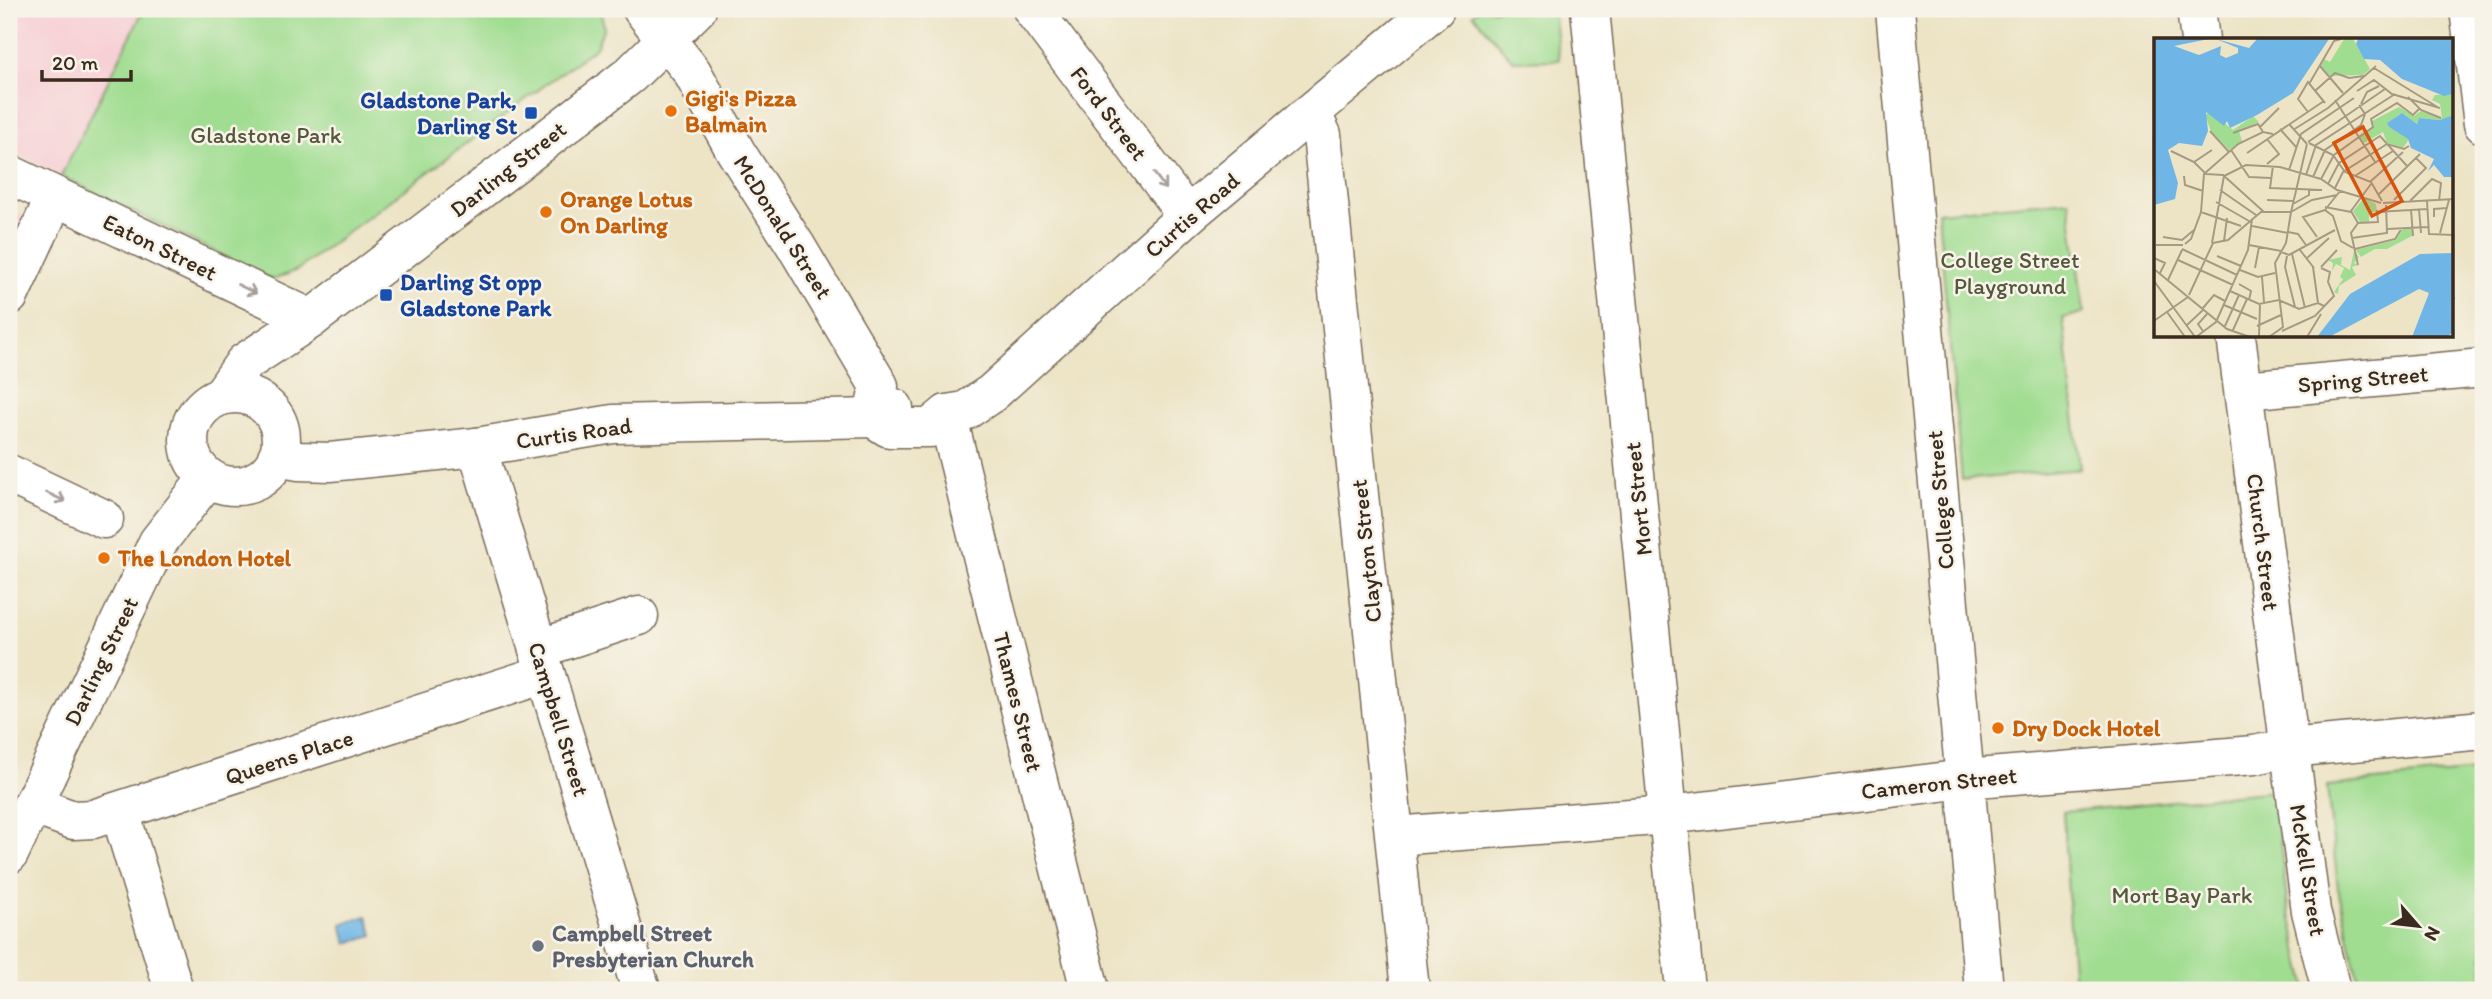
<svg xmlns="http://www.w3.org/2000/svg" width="2492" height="999" viewBox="0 0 2492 999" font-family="Itim,sans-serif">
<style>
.built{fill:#f7cfd5}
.green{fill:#a0dd91;stroke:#6e8458;stroke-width:2}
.water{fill:#6fb6e6;stroke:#557082;stroke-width:2}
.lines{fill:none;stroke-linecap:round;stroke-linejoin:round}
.minor-casing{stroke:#796b59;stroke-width:41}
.minor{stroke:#fff;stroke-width:38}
.oneway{stroke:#a79f9a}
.food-dot{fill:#e8710a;stroke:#f7f3e8;stroke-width:2.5}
.transit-dot{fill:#1a4fb4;stroke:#f7f3e8;stroke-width:2.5}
.worship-dot{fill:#6b7280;stroke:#f7f3e8;stroke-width:2.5}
.labels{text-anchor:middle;stroke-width:5;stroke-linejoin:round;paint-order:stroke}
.food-label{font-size:23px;font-weight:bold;fill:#c56008;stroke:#f7f3e8;text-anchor:start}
.transit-label{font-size:23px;font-weight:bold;fill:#164399;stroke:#f7f3e8;text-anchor:end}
.street-label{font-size:23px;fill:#3b2a1e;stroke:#f7f3e8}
.park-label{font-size:23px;fill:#54573b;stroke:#f7f3e8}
.worship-label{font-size:23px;font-weight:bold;fill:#5b616d;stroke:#f7f3e8;text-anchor:start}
.inset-river{fill:none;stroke:#6fb6e6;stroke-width:3.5}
.inset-road{fill:none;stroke:#a69a83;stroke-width:2}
.view{fill:#d7540e;fill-opacity:0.15;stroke:#d7540e;stroke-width:3.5}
.inset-edge{fill:none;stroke:#3b2a1e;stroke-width:3.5}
</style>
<rect width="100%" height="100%" fill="#f7f3e8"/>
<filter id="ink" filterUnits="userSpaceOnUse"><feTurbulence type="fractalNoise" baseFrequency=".0143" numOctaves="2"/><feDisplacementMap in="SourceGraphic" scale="14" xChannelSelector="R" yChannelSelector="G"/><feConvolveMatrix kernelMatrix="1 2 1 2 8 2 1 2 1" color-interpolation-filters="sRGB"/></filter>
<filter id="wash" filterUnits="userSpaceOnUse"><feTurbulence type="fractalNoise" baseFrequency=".00686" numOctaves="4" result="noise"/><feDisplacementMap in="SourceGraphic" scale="28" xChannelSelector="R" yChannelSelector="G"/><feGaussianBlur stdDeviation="1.57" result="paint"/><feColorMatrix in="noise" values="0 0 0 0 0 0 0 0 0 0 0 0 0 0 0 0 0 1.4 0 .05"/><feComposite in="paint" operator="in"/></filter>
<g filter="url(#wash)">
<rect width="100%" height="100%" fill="#ede4c6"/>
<!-- built -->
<g class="built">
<path d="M 9,9 L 144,9 L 61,176 L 9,150 Z"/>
<path d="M 9,208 L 33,220 L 9,272 Z"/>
</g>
<!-- green -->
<g class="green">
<path d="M 144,9 L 600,9 L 604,27 L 596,47 L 297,270 L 273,280 L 61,176 Z"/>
<path d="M 1479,9 L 1553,9 L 1559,60 L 1513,61 L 1473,14 Z"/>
<path d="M 2069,200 L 2084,313 L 2063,318 L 2080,469 L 1962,480 L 1938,212 Z"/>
<path d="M 2483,770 L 2483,990 L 2360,990 L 2338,888 L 2327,786 Z"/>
<path d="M 2274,791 L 2287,901 L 2307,990 L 2074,990 L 2063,812 Z"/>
</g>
<!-- water -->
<path class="water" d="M 367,916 L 373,935 L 347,943 L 342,924 Z"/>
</g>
<g filter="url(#ink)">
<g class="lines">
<defs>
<g id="minor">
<path d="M 642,9 L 692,72 L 736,152 L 796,246 L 879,386 L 873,418"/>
<path d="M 1032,9 L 1187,216"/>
<path d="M 1590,9 L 1685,990"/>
<path d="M 1895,9 L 1984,990"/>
<path d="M 2196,9 L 2200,40"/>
<path d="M 2469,9 L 2483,124"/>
<path d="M 1312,114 L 1322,135 L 1410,990"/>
<path d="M 9,174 L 311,319"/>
<path d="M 9,296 L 55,197"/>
<path d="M 2236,336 L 2311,911 L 2331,990"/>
<path d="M 2244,390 L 2483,368"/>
<circle cx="235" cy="440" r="46"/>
<path d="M 222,395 L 244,363 L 311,319 L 551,136 L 630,75 L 697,9"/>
<path d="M 947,414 L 1090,990"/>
<path d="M 873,418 L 889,428 L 930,428 L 947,414 L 965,411 L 992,393 L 1187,216 L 1435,9"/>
<path d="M 477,447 L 641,990"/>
<path d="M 277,457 L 299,461 L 330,462 L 477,447 L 613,424 L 873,418 L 894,408"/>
<path d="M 9,474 L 104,519"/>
<path d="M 538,649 L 639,616"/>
<path d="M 32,805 L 73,820 L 93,819 L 545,674"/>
<path d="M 120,812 L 174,990"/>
<path d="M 1395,836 L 1669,815 L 1965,779 L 2254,755 L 2289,748 L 2483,730"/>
<path d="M 9,854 L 158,542 L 208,478"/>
</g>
</defs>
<!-- minor casing -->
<use href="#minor" class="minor-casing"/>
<!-- minor -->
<use href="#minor" class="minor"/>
</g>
<!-- one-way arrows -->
<defs><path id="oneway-shaft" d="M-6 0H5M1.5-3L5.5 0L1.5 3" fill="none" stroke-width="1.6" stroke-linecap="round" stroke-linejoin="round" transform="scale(1.75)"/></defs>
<g class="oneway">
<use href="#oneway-shaft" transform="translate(1160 181) rotate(53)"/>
<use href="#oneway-shaft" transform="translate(247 289) rotate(26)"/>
<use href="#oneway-shaft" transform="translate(56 497) rotate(25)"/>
</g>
</g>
<!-- markers -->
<g class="food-dot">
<circle cx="671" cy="111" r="7"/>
<circle cx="546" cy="212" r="7"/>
<circle cx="104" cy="558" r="7"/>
<circle cx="1998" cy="728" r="7"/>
</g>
<g class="transit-dot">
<rect x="524" y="106" width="14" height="14" rx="3.5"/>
<rect x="379" y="288" width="14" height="14" rx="3.5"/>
</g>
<circle class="worship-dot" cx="538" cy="946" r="7"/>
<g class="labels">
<!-- food labels -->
<g class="food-label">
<text x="685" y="106">Gigi's Pizza<tspan x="685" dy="26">Balmain</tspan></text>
<text x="560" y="207">Orange Lotus<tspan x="560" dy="26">On Darling</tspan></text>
<text x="118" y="566">The London Hotel</text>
<text x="2012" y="736">Dry Dock Hotel</text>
</g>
<!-- transit labels -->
<g class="transit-label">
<text x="517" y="108">Gladstone Park,<tspan x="517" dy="26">Darling St</tspan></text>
<text x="400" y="290" text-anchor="start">Darling St opp<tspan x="400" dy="26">Gladstone Park</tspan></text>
</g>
<!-- street labels -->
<g class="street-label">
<text transform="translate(1109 113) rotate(53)" y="8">Ford Street</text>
<text transform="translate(508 169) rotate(-38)" y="8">Darling Street</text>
<text transform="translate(1192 215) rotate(-41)" y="8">Curtis Road</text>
<text transform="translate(783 227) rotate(58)" y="8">McDonald Street</text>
<text transform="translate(160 247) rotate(26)" y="8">Eaton Street</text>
<text transform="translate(2363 379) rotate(-5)" y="8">Spring Street</text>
<text transform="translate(574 433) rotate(-8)" y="8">Curtis Road</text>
<text transform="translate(1638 499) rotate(-96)" y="8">Mort Street</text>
<text transform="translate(1940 500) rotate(-95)" y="8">College Street</text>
<text transform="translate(2263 542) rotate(83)" y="8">Church Street</text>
<text transform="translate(1366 551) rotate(-96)" y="8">Clayton Street</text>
<text transform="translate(101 661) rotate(-64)" y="8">Darling Street</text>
<text transform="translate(1018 702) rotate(76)" y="8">Thames Street</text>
<text transform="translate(559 719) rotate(73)" y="8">Campbell Street</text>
<text transform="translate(289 757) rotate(-18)" y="8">Queens Place</text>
<text transform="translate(1939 783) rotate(-6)" y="8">Cameron Street</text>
<text transform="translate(2308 870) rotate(81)" y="8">McKell Street</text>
</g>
<!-- park labels -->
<g class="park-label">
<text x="266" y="143">Gladstone Park</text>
<text x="2010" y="268">College Street<tspan x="2010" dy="26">Playground</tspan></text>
<text x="2182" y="903">Mort Bay Park</text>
</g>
<!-- worship labels -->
<g class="worship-label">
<text x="552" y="941">Campbell Street<tspan x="552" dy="26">Presbyterian Church</tspan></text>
</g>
</g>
<!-- overview -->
<g transform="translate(2154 38)">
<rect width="299" height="299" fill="#ede4c6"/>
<path d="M 190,1 L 199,1 L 216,31 L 209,37 L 176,38 L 167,28 L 170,21 L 176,24 ZM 299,56 L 299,77 L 286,82 L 265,80 L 263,86 L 248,75 L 235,84 L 235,89 L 255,101 L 249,110 L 233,105 L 229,94 L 210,105 L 206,99 L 220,89 L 218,83 L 245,69 L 260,78 L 267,73 L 288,80 L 286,66 L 278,62 L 281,57 ZM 56,74 L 79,92 L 99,78 L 105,84 L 85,93 L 88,103 L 75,112 L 57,93 L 51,77 ZM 210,160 L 222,166 L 223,174 L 215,174 L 215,185 L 206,184 L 199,173 ZM 258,190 L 258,198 L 233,211 L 221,211 L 207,219 L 202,212 L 241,202 L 249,191 ZM 200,213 L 205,219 L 200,225 L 204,227 L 198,229 L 202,237 L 185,248 L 184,256 L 180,254 L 189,241 L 186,239 L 190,230 L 182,226 L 178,233 L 179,225 L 174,222 L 188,219 L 187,227 L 196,232 Z" fill="#a0dd91"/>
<path d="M 0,1 L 55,1 L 20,8 L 45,17 L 67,8 L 66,17 L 72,20 L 84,15 L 84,10 L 62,1 L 95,10 L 103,1 L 175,1 L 139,55 L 103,77 L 76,90 L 73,83 L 70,88 L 52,74 L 54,93 L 48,108 L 25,105 L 14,112 L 24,145 L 21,161 L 0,167 ZM 300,1 L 299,56 L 290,58 L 248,41 L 226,22 L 210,21 L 202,6 L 204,1 ZM 248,75 L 263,86 L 265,80 L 286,82 L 299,77 L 299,139 L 290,139 L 280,127 L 274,133 L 280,121 L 257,110 L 254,101 L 235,89 L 233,85 ZM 299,215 L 299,294 L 293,299 L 258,299 L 275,255 L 265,251 L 175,299 L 163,299 L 196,256 L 266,216 Z" fill="#6fb6e6"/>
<path class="inset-river" d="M 6,1 L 11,104M 259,103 L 300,87M 260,103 L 300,97M 13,110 L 13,82 L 25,62 L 135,1M 258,222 L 300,239M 280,286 L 300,279M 270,299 L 300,259"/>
<path class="inset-road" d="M 166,28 L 189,55M 220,30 L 285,70M 155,46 L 180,3 L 187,1M 161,53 L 181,35 L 195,40 L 210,38M 203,53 L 220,42 L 238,56 L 286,70M 254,59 L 267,72 L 287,80M 181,62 L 221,124M 207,66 L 213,54 L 225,48M 154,74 L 144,61 L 154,44 L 171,65M 135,86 L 153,106M 106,89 L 125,70M 126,91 L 142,109M 139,92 L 174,70 L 222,28M 56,93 L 75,114M 79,95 L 104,86 L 109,94M 113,101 L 125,116 L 113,126M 154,104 L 231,51M 155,105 L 179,117 L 191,134 L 217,144 L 228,163M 77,112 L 95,139 L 117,140M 17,113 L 40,124 L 52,136 L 69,137 L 110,174M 93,115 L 170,63M 40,124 L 58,112M 119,128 L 116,150 L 168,152M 135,132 L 147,96 L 200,60M 152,137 L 162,107 L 241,56M 30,138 L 31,147 L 49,153M 201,138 L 239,113M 159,139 L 171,112 L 207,87 L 211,76 L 205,67M 167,141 L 180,117 L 219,89 L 217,81 L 243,65 L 259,77 L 265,71M 216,144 L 249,114M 174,146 L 185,125 L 226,98 L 253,128M 181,150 L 189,134 L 233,106 L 250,111 L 255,108M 66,152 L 102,177M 186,153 L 171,172 L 179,178 L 187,203 L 199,210M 224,157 L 266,116M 113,162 L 139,163M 240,162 L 272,130 L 262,120M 256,163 L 278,141 L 287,145 L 285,163M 273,163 L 275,196 L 300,197M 62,164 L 95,183M 229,165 L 300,161M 139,166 L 155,157 L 155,151M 171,169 L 197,174M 257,171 L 259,198M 265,171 L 267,195M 47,174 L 87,188M 137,174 L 153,106M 137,174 L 158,162 L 183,157M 223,174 L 273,171M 280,179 L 280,171 L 293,170M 204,185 L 224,184 L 223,172M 98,188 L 134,195M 233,191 L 274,189M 134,194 L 144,196 L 152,207M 286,195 L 295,162M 9,199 L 28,202 L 40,192M 163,199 L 149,179 L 171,172M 198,200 L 233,195 L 232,167M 70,203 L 73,180M 58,205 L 70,138 L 92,127 L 126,129 L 167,141 L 183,152 L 227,165M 59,205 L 74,202 L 107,174 L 137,174M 31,206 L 37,201 L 47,174 L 50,136 L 84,106 L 109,94 L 119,96M 2,207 L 29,207M 95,207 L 127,213M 28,211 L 83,237M 201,211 L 241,201 L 248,190M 146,212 L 160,230M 125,213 L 135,217 L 181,192M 138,216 L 151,270M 63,218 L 87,228M 133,218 L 131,229 L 141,269M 0,220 L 11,225 L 6,235M 152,221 L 175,200M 24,222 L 79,247M 204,227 L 197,195 L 204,185 L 197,173 L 217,146M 159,229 L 164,265M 167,229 L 183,212M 101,230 L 105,209M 0,231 L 73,291 L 96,299M 86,232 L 104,239 L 121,235M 108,239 L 110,264M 14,242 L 28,212M 0,243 L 41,299M 85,246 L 97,253 L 95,262M 76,253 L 105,266 L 125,262 L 145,271 L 164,265 L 170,268M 35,257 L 59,205M 70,267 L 103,281M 49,270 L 60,257 L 71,263M 13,274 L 31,299M 0,283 L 34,259M 33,287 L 49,272M 71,288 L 85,257M 103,288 L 127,277M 79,292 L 93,261M 49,293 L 44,286 L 53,276M 128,293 L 161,278 L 180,258 L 174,244 L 176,234 L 167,230M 42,299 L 62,284 L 94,212 L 98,181M 105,299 L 106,266M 115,299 L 129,289 L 121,225 L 132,205 L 137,174M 153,299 L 167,276"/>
<path class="view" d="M 209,89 L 248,163 L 218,178 L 180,105 Z"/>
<rect width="299" height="299" class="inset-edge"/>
</g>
<!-- margin -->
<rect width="2492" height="999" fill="none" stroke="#f7f3e8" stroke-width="35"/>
<!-- north arrow -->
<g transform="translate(2418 926) rotate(118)" stroke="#f7f3e8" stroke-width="5" paint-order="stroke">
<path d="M0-5L12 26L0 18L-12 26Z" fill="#3b2a1e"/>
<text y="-10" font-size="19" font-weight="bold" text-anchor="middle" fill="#3b2a1e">N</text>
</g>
<!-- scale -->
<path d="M42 70v10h89v-10" fill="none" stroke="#3b2a1e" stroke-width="3.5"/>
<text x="52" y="70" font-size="21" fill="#3b2a1e" stroke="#f7f3e8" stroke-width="5" paint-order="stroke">20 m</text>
</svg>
